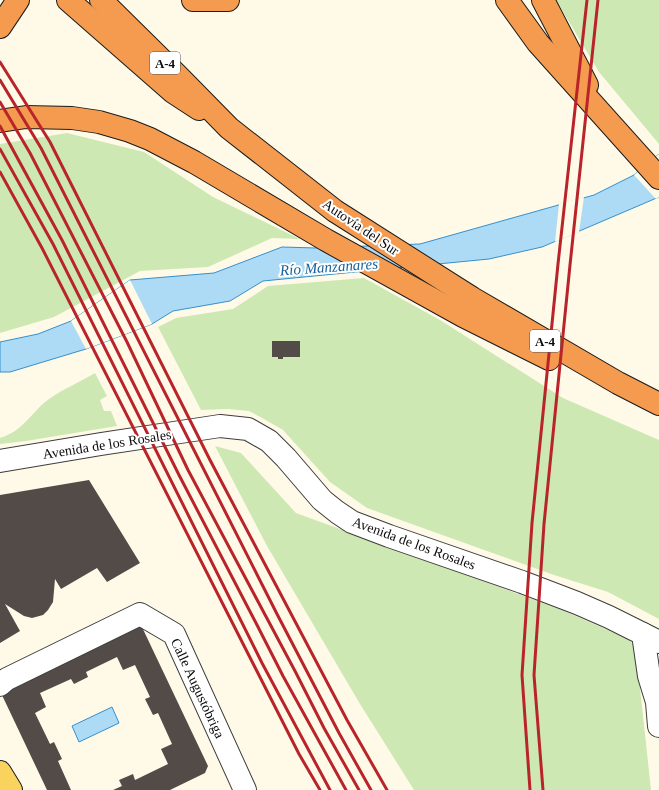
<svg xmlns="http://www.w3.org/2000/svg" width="659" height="790" viewBox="0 0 659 790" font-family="'Times New Roman',serif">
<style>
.green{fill:#cee8b3}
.water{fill:#addbf6;stroke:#3490cd}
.pier{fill:#fffae8}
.building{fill:#534b47}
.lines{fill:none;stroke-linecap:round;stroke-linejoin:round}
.minor-casing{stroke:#3d3d3d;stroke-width:24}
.major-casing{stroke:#1b1b1b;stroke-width:24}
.highway-casing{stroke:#1b1b1b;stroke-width:24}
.minor{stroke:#fff;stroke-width:22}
.major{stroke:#f9d35e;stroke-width:22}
.highway{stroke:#f59b50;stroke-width:22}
.rail{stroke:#b9242b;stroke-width:3}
.labels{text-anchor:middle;stroke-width:4;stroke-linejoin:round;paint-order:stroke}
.shield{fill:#fff;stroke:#545454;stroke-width:1}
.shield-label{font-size:13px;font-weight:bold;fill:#0a0a0a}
.street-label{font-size:14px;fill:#0a0a0a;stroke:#fff}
.water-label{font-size:15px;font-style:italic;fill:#15619b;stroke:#fff}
</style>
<rect width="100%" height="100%" fill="#fffae8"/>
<!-- green -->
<g class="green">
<path d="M 556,0 L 659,0 L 659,144 L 599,72 Z"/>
<path d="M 67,133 L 144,152 L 213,197 L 300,239 L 272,238 L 208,267 L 140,271 L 54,317 L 0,333 L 0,144 Z"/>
<path d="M 364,278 L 440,320 L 563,398 L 659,440 L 659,619 L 608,592 L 554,575 L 367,508 L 330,482 L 283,430 L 264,419 L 249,411 L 228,409 L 201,410 L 158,327 L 176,318 L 233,309 L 268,286 Z"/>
<path d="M 95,373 L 107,396 L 100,400 L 104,411 L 111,411 L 117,426 L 26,441 L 0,444 L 0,438 C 25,430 30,413 49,399 C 63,389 80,382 95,373 Z"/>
<path d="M 215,446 L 241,453 L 296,513 L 562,610 L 628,639 L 633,644 L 636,651 L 651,790 L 414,790 L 360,704 L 267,546 Z"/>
</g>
<!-- water -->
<g class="water">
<path d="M 659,154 L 659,197 L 542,247 L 489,259 L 263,281 L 230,301 L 173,311 L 152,324 L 86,349 L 10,372 L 0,372 L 0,342 L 38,334 L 71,321 L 130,280 L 214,273 L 282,247 L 316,248 L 420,244 L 594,195 L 634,175 Z"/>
<path d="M 112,707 L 119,723 L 79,742 L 72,726 Z"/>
</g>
<!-- pier -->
<g class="pier">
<path d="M 659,154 L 659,197 L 656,199 L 634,175 Z"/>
<path d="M 584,197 L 579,232 L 555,242 L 559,204 Z"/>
<path d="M 130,280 L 152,324 L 86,349 L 71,321 Z"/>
</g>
<!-- building -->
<g class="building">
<path d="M 272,341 L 300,341 L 300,357 L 283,357 L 283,359 L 278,359 L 278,357 L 272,357 Z"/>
<path d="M 89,480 L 140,563 L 107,582 L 97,568 L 61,589 L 55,579 L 53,602 L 48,610 L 43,615 L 32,618 L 24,616 L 5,604 L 20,631 L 0,643 L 0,495 Z"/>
<path d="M 141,625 L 208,766 L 205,773 L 170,790 L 113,790 L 122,786 L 119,780 L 133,774 L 135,780 L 168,764 L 161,749 L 172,744 L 158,713 L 153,715 L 145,699 L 150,697 L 135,665 L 123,670 L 117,657 L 86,672 L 88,677 L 74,684 L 71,679 L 40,693 L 46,707 L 35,713 L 50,744 L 54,742 L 62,759 L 58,761 L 71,790 L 47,790 L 1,693 Z"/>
</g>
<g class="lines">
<defs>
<g id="minor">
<path d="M 0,461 L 101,444 L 220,426 L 248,429 L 269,441 L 286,458 L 322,500 L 337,512 L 352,522 L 389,536 L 522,582 L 577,603 L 609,617 L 659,642"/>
<path d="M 643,634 L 649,676 L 657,702 L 659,726"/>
<path d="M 0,685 L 7,679 L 140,614 L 174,634 L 245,790"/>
</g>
<path id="major" d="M 0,772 L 11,790"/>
<g id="highway">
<path d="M 68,0 L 173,92 L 199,109"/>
<path d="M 101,0 L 178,76 L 229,128 L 335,211 L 472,298 L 618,383 L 659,404"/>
<path d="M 193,0 L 228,0"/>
<path d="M 507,0 L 538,43 L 659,178"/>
<path d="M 543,0 L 587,85"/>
<path d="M 0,27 L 18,0"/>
<path d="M 0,121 L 26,117 L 72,118 L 99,122 L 130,131 L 150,139 L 194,162 L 326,240 L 463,316 L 549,359"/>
</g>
</defs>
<!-- minor casing -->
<use href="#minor" class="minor-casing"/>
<!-- major casing -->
<use href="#major" class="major-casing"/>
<!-- highway casing -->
<use href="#highway" class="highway-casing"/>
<!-- minor -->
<use href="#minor" class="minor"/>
<!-- major -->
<use href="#major" class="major"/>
<!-- highway -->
<use href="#highway" class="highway"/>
<!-- rail -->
<g class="rail">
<path d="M 0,62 L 50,142 L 210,460 L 347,720 L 387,790"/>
<path d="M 0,80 L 41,148 L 277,614 L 339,733 L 371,790"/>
<path d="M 0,102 L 30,153 L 127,342 L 188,470 L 295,671 L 324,728 L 359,790"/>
<path d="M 0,126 L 62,240 L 179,475 L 256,623 L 283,676 L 346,790"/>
<path d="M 0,149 L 53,244 L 262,663 L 330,790"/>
<path d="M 0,172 L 42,248 L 299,754 L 320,790"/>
<path d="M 530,790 L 522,675 L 532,523 L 558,264 L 587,0"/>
<path d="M 543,790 L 534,675 L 544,524 L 570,265 L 598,0"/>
</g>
</g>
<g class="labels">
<!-- shield labels -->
<g class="shield">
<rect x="150" y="52" width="30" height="22" rx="3"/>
<rect x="530" y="330" width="30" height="22" rx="3"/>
</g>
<g class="shield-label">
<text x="165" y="68">A-4</text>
<text x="545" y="346">A-4</text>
</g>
<!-- street labels -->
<g class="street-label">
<text transform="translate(361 227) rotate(34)" y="5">Autovía del Sur</text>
<text transform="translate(107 444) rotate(-9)" y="5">Avenida de los Rosales</text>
<text transform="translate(414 543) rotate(20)" y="5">Avenida de los Rosales</text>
<text transform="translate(198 688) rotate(65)" y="5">Calle Augustóbriga</text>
</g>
<!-- water labels -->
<g class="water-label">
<text transform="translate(329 267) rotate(-4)" y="5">Río Manzanares</text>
</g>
</g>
</svg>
